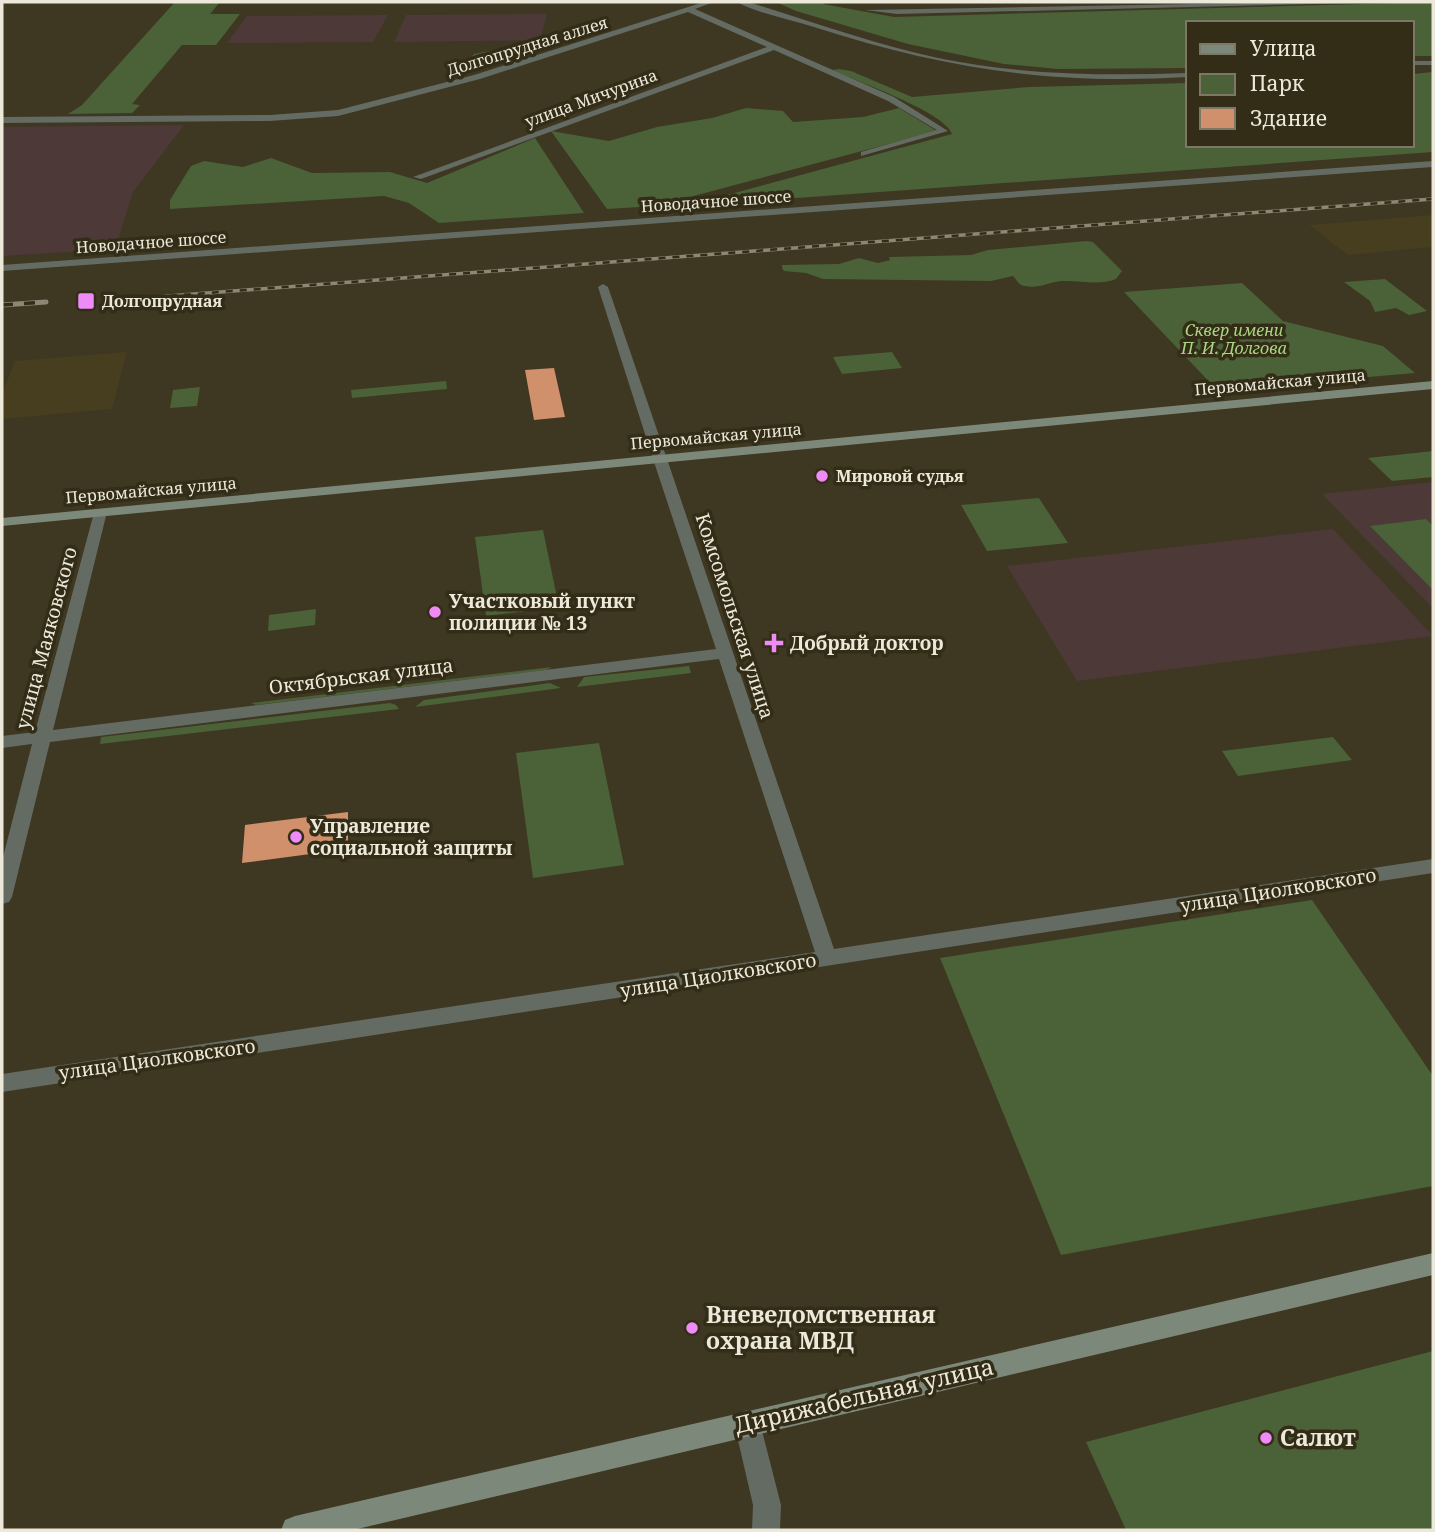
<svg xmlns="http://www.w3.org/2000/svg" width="1435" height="1532" viewBox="0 0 1435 1532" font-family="'Noto Serif',serif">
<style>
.built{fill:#473e20}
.education{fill:#4e3939}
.green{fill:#4b6138}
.building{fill:#d0906c}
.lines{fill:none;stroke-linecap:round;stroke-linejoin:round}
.minor{fill:#646b63;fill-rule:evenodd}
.tertiary{fill:#646b63;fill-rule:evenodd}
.secondary{fill:#7c887a;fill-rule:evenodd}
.rail-far1-casing{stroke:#8d8775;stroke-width:3.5}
.rail-casing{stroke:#8d8775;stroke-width:5}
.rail-far1{stroke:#332d17;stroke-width:2.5;stroke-dasharray:7;stroke-linecap:butt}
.rail{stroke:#332d17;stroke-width:3.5;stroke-dasharray:11;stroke-linecap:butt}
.poi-dot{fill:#ef8bf7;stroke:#332d17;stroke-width:2.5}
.labels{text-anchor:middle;stroke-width:7;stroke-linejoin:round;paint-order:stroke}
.far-street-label{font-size:16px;fill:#ece8da;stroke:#332d17}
.far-poi-label{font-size:16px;font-weight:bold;fill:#ece8da;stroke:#332d17;text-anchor:start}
.far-park-label{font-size:16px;font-style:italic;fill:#a9d681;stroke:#332d17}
.poi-label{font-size:19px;font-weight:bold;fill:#ece8da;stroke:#332d17;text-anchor:start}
.street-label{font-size:19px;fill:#ece8da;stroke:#332d17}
.near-poi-label{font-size:23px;font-weight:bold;fill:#ece8da;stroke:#332d17;text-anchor:start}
.near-street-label{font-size:23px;fill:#ece8da;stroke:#332d17}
</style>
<rect width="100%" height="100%" fill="#3e3721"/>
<!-- built -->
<g class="built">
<path d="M 1433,215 L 1433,247 L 1348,255 L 1309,225 Z"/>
<path d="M 127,352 L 112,409 L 2,419 L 2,394 L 15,361 Z"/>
</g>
<!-- education -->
<g class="education">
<path d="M 547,14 L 540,40 L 394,42 L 406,15 Z"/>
<path d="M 388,15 L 373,42 L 227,43 L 247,16 Z"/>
<path d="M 184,125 L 133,192 L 115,249 L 2,256 L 2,127 Z"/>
<path d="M 1433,482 L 1433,608 L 1322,494 Z"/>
<path d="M 1333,529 L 1433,636 L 1077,681 L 1007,566 Z"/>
</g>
<!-- green -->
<g class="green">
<path d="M 175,2 L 220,2 L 210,14 L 240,14 L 216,45 L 182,45 L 132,104 L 140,105 L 132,113 L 68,114 L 82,105 Z"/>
<path d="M 776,2 L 827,2 L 823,4 L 894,17 L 1433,2 L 1433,56 L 1412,56 L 1412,23 L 1188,23 L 1188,68 L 1058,69 L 1004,64 L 908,44 L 796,11 Z"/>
<path d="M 517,46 L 530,50 L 482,65 L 468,61 L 474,54 Z"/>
<path d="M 839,69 L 851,71 L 912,97 L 1029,87 L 1188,83 L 1188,145 L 1412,145 L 1412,74 L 1433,72 L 1433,152 L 686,206 L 952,134 C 945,112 856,81 832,70 Z"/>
<path d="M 746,108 L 783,111 L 793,122 L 863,117 L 899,108 L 937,131 L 656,206 L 607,209 L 551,131 L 609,141 L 657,127 L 712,118 Z"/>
<path d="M 535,138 L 584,213 L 439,223 L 409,203 L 384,196 L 170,209 L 170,200 L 191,166 L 204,161 L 243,167 L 271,158 L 312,173 L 390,172 L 427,183 Z"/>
<path d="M 1086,241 L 1093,242 L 1122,271 L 1116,279 C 1098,286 1080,280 1062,281 C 1048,282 1039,289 1025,286 C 1018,285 1017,280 1013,276 L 991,281 L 823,279 L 806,273 L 784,271 L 782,268 L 782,265 L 839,264 L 859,258 L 878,263 L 890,260 L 889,257 L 971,255 L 988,250 Z"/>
<path d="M 1385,279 L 1427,311 L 1409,315 L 1396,308 L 1375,312 L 1370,301 L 1344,282 Z"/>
<path d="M 1242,283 L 1283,321 L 1383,346 L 1415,373 L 1217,390 L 1124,292 Z"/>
<path d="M 892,352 L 902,368 L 842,374 L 833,357 Z"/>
<path d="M 446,381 L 447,389 L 352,398 L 351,390 Z"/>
<path d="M 200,387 L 197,406 L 170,408 L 173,390 Z"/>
<path d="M 1433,451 L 1433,477 L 1392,481 L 1368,458 Z"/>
<path d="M 1039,498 L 1068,543 L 987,551 L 961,505 Z"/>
<path d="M 1426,519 L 1433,526 L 1433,590 L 1370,526 Z"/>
<path d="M 543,530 L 559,607 L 486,616 L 475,537 Z"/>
<path d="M 316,609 L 315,625 L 268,631 L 269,615 Z"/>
<path d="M 689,666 L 691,673 L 577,687 L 584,677 Z"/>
<path d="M 552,667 L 546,670 L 256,705 L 251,703 Z"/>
<path d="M 550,683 L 561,688 L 415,707 L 424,700 Z"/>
<path d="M 390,703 L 396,705 L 399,709 L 100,744 L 101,737 Z"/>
<path d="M 1333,737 L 1352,760 L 1238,776 L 1222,751 Z"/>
<path d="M 599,743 L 624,865 L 533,878 L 516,753 Z"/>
<path d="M 1312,900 L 1433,1076 L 1433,1186 L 1061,1255 L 940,958 Z"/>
<path d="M 1433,1351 L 1433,1530 L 1126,1530 L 1086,1442 Z"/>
</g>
<!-- building -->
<g class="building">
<path d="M 554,368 L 565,417 L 534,420 L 525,370 Z"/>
<path d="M 348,812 L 348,849 L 242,863 L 245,825 Z"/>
</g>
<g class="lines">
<!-- minor -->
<g class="minor">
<path d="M 704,2 L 714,2 L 695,9 L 894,97 L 948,131 L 861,156 L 861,152 L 937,130 L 888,101 L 774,50 L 421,179 L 413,177 L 767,47 L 688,12 L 480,79 L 338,116 L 270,121 L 2,123 L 2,117 L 270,115 L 338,110 L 474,75 Z"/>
<path d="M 1303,2 L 1400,2 L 897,14 L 865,10 Z"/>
<path d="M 603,284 L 608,287 L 667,459 L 665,462 L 660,463 L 653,459 L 598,287 Z"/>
<path d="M 747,1410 L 756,1414 L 760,1423 L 781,1505 L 780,1530 L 752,1530 L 753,1505 L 734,1423 L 738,1414 Z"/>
</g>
<!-- tertiary -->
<g class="tertiary">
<path d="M 737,2 L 748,2 C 811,21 873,44 938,58 C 1020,75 1104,76 1188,73 L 1188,77 C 1051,85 944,69 814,27 C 789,19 759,14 737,2 Z"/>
<rect x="1412" y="61" width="21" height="4"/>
<path d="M 1433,161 L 1433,167 L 2,271 L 2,265 Z"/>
<path d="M 660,455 L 667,459 L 834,949 L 1433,859 L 1433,873 L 2,1092 L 2,1074 L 815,952 L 719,659 L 50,742 L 12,897 L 9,902 L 2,904 L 2,861 L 32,744 L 2,748 L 2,736 L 35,732 L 95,509 L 105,509 L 107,512 L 53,730 L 716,649 L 653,459 Z"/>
</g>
<!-- secondary -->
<g class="secondary">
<path d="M 1433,381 L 1433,389 L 2,526 L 2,518 Z"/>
<path d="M 1433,1253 L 1433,1275 L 353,1530 L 281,1530 L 285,1520 L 295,1516 Z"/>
</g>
<defs>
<path id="rail-far1" d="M 142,298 L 1433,199"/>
<path id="rail" d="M 2,305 L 46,302"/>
</defs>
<!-- rail-far1 casing -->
<use href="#rail-far1" class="rail-far1-casing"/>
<!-- rail casing -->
<use href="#rail" class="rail-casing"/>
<!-- rail-far1 -->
<use href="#rail-far1" class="rail-far1"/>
<!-- rail -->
<use href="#rail" class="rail"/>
</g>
<!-- markers -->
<g class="poi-dot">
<rect x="77" y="292" width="18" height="18" rx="3.5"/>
<circle cx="822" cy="476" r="7"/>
<circle cx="435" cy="612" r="7"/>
<path d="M770.5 632.5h7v7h7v7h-7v7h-7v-7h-7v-7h7z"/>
<circle cx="296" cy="837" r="7"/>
<circle cx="692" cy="1328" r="7"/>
<circle cx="1266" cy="1438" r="7"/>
</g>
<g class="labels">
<!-- far-street labels -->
<g class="far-street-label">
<text transform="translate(527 46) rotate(-17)" y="6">Долгопрудная аллея</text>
<text transform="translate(591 98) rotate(-20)" y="6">улица Мичурина</text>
<text transform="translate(716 201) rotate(-4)" y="6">Новодачное шоссе</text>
<text transform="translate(151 242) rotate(-4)" y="6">Новодачное шоссе</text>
<text transform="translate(1280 382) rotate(-5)" y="6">Первомайская улица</text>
<text transform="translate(716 436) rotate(-5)" y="6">Первомайская улица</text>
<text transform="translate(151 490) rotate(-5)" y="6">Первомайская улица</text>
</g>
<!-- far-poi labels -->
<g class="far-poi-label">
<text x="102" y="307">Долгопрудная</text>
<text x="836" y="482">Мировой судья</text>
</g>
<!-- far-park labels -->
<g class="far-park-label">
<text x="1234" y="336">Сквер имени<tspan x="1234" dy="18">П. И. Долгова</tspan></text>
</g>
<!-- poi labels -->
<g class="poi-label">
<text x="449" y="608">Участковый пункт<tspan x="449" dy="22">полиции № 13</tspan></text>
<text x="790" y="650">Добрый доктор</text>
<text x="310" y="833">Управление<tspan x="310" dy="22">социальной защиты</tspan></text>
</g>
<!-- street labels -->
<g class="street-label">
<text transform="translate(735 616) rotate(72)" y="7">Комсомольская улица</text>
<text transform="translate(46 638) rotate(-75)" y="7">улица Маяковского</text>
<text transform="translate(361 676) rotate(-7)" y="7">Октябрьская улица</text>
<text transform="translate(1278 890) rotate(-9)" y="7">улица Циолковского</text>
<text transform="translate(718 975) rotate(-9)" y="7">улица Циолковского</text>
<text transform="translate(157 1059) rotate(-8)" y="7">улица Циолковского</text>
</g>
<!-- near-poi labels -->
<g class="near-poi-label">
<text x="706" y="1323">Вневедомственная<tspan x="706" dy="26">охрана МВД</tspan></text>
<text x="1280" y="1446">Салют</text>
</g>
<!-- near-street labels -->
<g class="near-street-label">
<text transform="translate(864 1396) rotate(-13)" y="8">Дирижабельная улица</text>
</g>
</g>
<!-- border -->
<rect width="1435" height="1532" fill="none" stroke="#ece8da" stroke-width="7"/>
<!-- legend -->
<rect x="1186" y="21" width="228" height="126" fill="#332d17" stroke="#7d7865" stroke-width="2"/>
<rect x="1200" y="44" width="35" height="10" fill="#7c887a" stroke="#7d7865" stroke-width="2"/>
<text x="1250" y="56" font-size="21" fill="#ece8da">Улица</text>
<rect x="1200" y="74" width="35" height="21" fill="#4b6138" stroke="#7d7865" stroke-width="2"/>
<text x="1250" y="91" font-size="21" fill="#ece8da">Парк</text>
<rect x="1200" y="108" width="35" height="21" fill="#d0906c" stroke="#7d7865" stroke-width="2"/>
<text x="1250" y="126" font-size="21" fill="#ece8da">Здание</text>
</svg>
